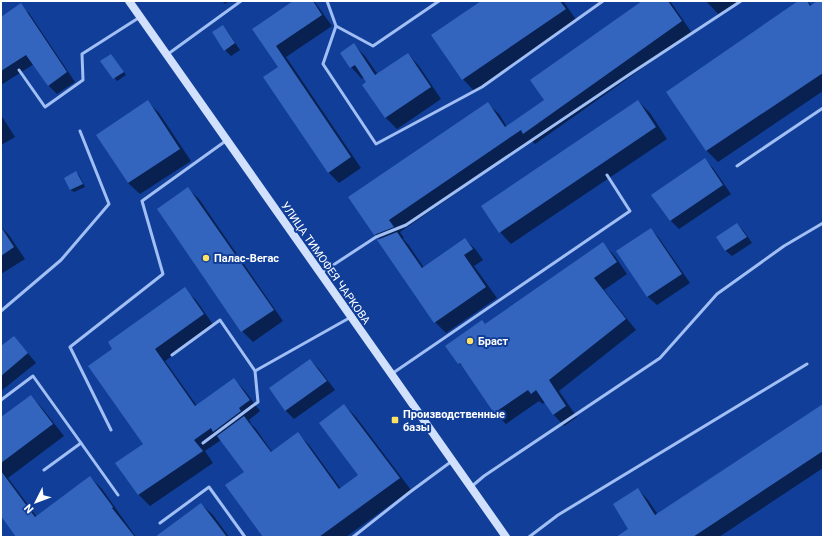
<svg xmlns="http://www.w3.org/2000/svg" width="824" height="538" viewBox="0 0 824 538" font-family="Roboto,sans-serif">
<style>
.shadow{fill:#0007}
.building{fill:#3465be}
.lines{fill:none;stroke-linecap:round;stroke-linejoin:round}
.service{stroke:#a1bff4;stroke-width:3}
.secondary{stroke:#d1e0fd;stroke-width:8}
.poi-dot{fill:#ffe164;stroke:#103e98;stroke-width:1.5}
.labels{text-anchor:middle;stroke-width:4;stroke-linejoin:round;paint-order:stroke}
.poi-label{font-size:11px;font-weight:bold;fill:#fff;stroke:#103e98;text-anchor:start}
.street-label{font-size:11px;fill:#fff;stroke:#103e98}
</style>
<rect width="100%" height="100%" fill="#103e98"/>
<!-- shadow -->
<g class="shadow">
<path d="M 222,1 L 229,1 L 225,4 Z"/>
<path d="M 295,1 L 314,1 L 332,26 L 286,57 L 361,168 L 339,183 L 328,172 L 279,67 L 253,29 Z"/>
<path d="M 483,1 L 563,1 L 577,21 L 474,91 L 463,79 Z"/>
<path d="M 644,1 L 670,1 L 692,33 L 535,144 L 532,141 L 400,232 L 404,238 L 403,239 L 408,244 L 424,268 L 465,239 L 476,250 L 483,260 L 474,266 L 497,298 L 446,333 L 435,322 L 379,240 L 380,240 L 375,234 L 487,103 L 499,114 L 507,127 L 545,100 Z"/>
<path d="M 706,1 L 741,1 L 720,16 Z"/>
<path d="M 800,1 L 807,1 L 812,6 L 819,1 L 823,1 L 823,91 L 718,162 L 707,151 L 668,92 Z"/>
<path d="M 20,5 L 29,13 L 75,82 L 57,94 L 48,85 L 34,64 L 1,85 L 1,18 Z"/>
<path d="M 222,26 L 228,32 L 240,50 L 231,56 L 225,50 Z"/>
<path d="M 354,45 L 365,56 L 378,75 L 408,54 L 419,66 L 441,99 L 397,129 L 385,117 L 364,77 L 362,79 L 351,67 Z"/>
<path d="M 113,58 L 126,75 L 117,81 L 102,61 Z"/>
<path d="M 638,101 L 650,113 L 667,139 L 511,244 L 500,232 Z"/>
<path d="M 148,102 L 159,113 L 191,161 L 140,194 L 128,183 L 97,135 Z"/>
<path d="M 1,115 L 15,137 L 1,145 Z"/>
<path d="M 704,159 L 713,168 L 731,194 L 679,229 L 671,221 L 653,195 Z"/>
<path d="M 76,173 L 79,175 L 85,187 L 74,192 L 71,190 L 65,178 Z"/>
<path d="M 188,189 L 199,199 L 283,321 L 253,342 L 242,331 Z"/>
<path d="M 737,224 L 743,230 L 752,243 L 732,256 L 726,251 L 717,238 Z"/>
<path d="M 1,227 L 9,235 L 25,259 L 1,274 Z"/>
<path d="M 651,229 L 659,238 L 690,283 L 657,305 L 648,297 L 618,252 Z"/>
<path d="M 603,244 L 614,255 L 627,274 L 604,290 L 636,330 L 559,391 L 577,417 L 564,426 L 553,414 L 545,402 L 543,404 L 539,401 L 506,424 L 495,413 L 466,370 L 459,363 L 485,325 Z"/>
<path d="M 184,289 L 196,300 L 214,326 L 165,361 L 197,406 L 234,379 L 245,391 L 260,411 L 249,420 L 251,423 L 250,423 L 256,429 L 272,452 L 298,434 L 309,445 L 341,489 L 360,475 L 344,405 L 356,417 L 411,490 L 346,537 L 264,537 L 245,472 L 221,440 L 205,451 L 213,463 L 150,506 L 139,495 L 117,463 L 144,444 L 114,349 Z"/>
<path d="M 14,337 L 22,346 L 36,363 L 1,391 L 1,348 Z"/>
<path d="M 310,360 L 319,369 L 335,390 L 294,419 L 285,410 Z"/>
<path d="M 31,396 L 42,408 L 64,436 L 8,478 L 37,517 L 90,477 L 102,489 L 136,537 L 18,537 L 1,514 L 1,418 Z"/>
<path d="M 823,406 L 823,468 L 719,537 L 617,537 L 630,529 L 638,489 L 648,500 L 658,515 Z"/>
<path d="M 201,504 L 213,515 L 229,537 L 163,537 Z"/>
</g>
<!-- building -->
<g class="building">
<path d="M 293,1 L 313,1 L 322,15 L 276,46 L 351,157 L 328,173 L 263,77 L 278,67 L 252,29 Z"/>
<path d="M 481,1 L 560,1 L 566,9 L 462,80 L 431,35 Z"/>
<path d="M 642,1 L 668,1 L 682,21 L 523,134 L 521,130 L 389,220 L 394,227 L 374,235 L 348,197 L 488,102 L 505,127 L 544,100 L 530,80 Z"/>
<path d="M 798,1 L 807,1 L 810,6 L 817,1 L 823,1 L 823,73 L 706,151 L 666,92 Z"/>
<path d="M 21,3 L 67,72 L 48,86 L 26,55 L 1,71 L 1,17 Z"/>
<path d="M 223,25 L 235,43 L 224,51 L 212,32 Z"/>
<path d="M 354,43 L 375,75 L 408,53 L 431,87 L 385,118 L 362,85 L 366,82 L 355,65 L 350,68 L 340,53 Z"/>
<path d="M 111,54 L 124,72 L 113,79 L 100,61 Z"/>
<path d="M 148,100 L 180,149 L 128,183 L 96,135 Z"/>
<path d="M 638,100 L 656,127 L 499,233 L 481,206 Z"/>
<path d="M 705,158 L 723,185 L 670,221 L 651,195 Z"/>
<path d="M 76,171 L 83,184 L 70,190 L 64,178 Z"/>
<path d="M 188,187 L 274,310 L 241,332 L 157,209 Z"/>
<path d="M 737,223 L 747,237 L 725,251 L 716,237 Z"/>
<path d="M 1,227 L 14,247 L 1,256 Z"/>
<path d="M 651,228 L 682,274 L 647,297 L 616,251 Z"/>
<path d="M 397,232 L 422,268 L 465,238 L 473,249 L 464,255 L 486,287 L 434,323 L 377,240 Z"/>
<path d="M 603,242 L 617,262 L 594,278 L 626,319 L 549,380 L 566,406 L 553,415 L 536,390 L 531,394 L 528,390 L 494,413 L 460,363 L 458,364 L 445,346 L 482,320 L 485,324 Z"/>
<path d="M 185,287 L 204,314 L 155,349 L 195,406 L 234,378 L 250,400 L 239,408 L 241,411 L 213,432 L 211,428 L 194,440 L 203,451 L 138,495 L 115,463 L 143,444 L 88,366 L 112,349 L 108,342 Z"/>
<path d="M 14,336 L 28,353 L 1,376 L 1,346 Z"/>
<path d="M 310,359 L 327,381 L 285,411 L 269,388 Z"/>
<path d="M 31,395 L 53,424 L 1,463 L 1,417 Z"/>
<path d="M 344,404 L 400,478 L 319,537 L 263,537 L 225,485 L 244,472 L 217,436 L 244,416 L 271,452 L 298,432 L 339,489 L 358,475 L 319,423 Z"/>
<path d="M 823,404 L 823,451 L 693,537 L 616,537 L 628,529 L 613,504 L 638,488 L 655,515 Z"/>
<path d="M 1,471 L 35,517 L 90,476 L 113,507 L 112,508 L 135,537 L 16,537 L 1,516 Z"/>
<path d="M 201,503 L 227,537 L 155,537 Z"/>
</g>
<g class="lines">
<!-- service -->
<g class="service">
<path d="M 327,1 L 336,26 L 323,64 L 376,144 L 482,87 L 603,1"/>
<path d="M 336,26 L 373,46 L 439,1"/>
<path d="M 168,54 L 241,1"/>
<path d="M 19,70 L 45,107 L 83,80 L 82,54 L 140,17"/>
<path d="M 737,166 L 823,108"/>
<path d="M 321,273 L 376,237 L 406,225 L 627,76 L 741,1"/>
<path d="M 1,311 L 61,260 L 109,204 L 80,131"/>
<path d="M 172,355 L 220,320 L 255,371 L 351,317"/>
<path d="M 393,373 L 630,211 L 607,175"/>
<path d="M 1,400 L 33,376 L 81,443 L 44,470"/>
<path d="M 111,430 L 70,347 L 163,274 L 142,201 L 227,140"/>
<path d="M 81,443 L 118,495"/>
<path d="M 203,443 L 258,402 L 255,371"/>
<path d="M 471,487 L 484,476 L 660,358 L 717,294 L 784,246 L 823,223"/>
<path d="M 160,523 L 209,487 L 245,537"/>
<path d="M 353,537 L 410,492 L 452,461"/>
<path d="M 529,537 L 558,515 L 807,364"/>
</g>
<!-- secondary -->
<path class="secondary" d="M 129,1 L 506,537"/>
</g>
<!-- markers -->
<g class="poi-dot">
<circle cx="206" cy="258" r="4"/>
<circle cx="470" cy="341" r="4"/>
<rect x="391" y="416" width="8" height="8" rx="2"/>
</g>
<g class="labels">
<!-- poi labels -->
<g class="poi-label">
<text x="214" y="262">Палас-Вегас</text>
<text x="478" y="345">Браст</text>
<text x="403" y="418">Производственные<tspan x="403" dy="13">базы</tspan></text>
</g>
<!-- street labels -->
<g class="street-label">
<text transform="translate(326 263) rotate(55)" y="4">УЛИЦА ТИМОФЕЯ ЧАРКОВА</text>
</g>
</g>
<!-- border -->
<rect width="824" height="538" fill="none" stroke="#ffffff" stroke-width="4"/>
<!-- north arrow -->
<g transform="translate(36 502) rotate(228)" stroke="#103e98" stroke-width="3" paint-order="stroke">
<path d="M0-3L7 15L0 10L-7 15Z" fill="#ffffff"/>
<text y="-6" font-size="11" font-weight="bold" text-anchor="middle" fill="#ffffff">N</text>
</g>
</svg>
